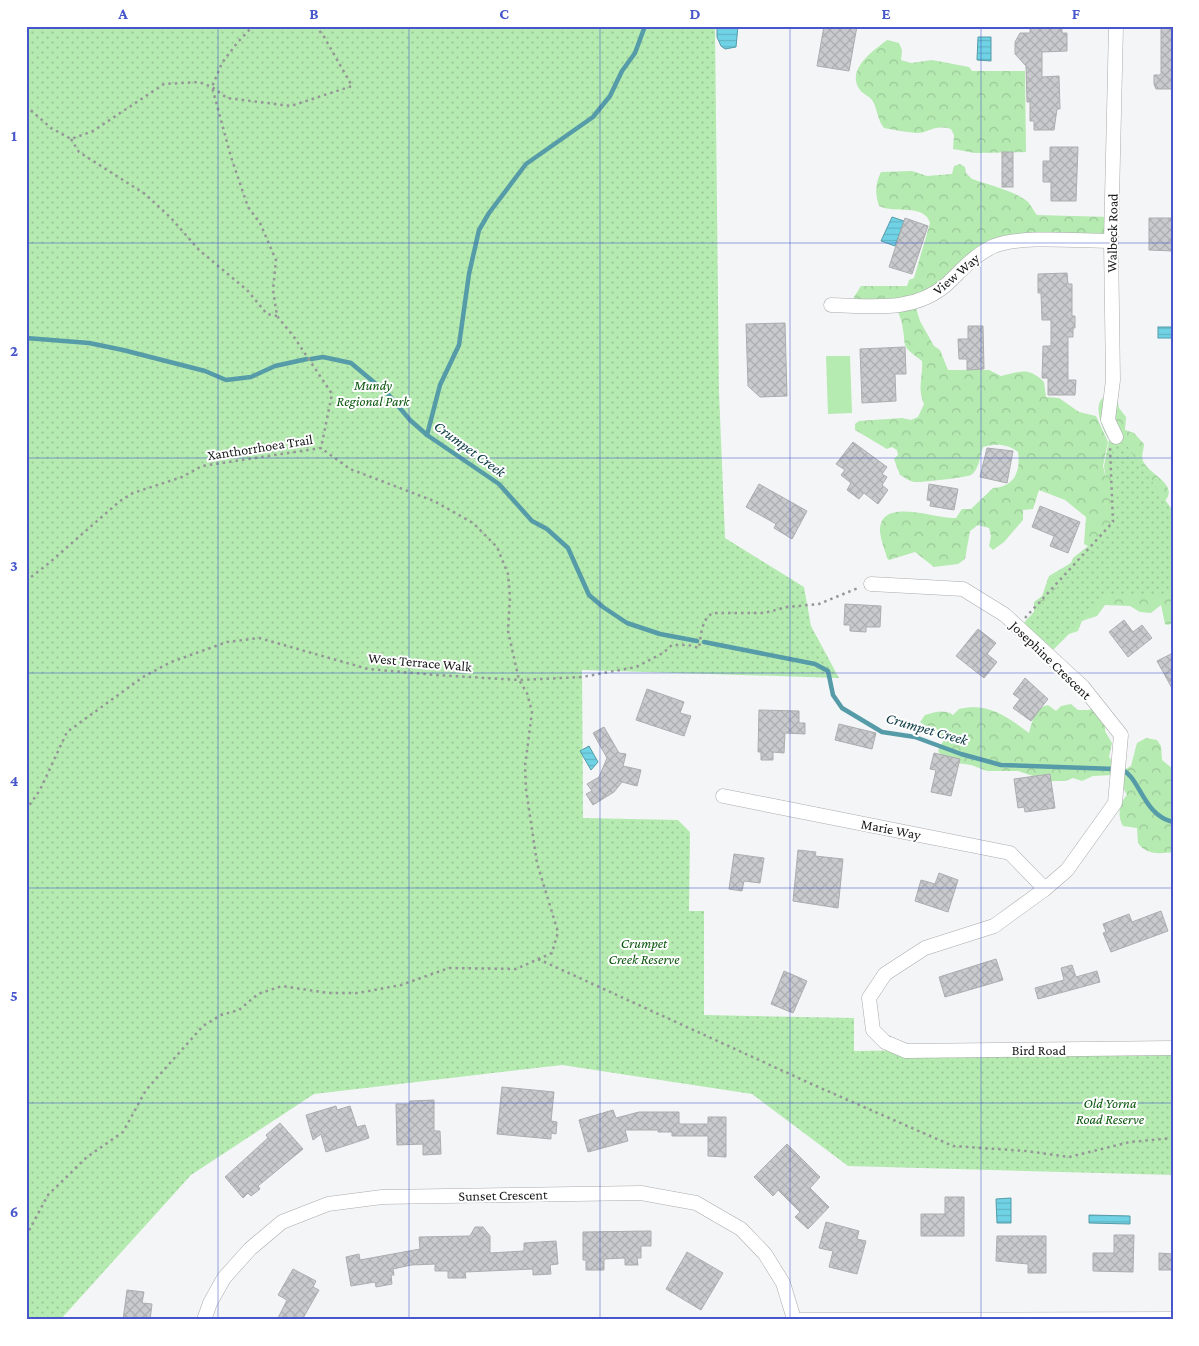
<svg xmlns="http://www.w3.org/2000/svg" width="1199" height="1346" viewBox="0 0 1199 1346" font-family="'Crimson Pro',serif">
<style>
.forest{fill:url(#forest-crowns)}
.park{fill:url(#park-dots)}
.garden{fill:#b5eab1}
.water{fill:url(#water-rules);stroke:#559ba8}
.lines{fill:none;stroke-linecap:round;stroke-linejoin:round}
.stream{stroke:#559ba8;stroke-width:4.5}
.building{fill:url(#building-cross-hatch);stroke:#acadaf}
.minor-casing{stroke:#aaabad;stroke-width:15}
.path{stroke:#959697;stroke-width:2.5;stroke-dasharray:2.5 4;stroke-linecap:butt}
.minor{stroke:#fff;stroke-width:14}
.grid{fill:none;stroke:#4757cb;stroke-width:1;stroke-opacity:0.55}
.labels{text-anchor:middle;stroke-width:4;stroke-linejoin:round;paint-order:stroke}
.street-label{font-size:14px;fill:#171818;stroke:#fff}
.park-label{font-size:14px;font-style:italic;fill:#0a570d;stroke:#fff}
.water-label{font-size:15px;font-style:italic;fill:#0a3a42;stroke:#fff}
.neatline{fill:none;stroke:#4757cb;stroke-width:2}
.grid-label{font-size:16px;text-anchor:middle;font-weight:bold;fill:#4757cb}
</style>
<defs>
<pattern id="forest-crowns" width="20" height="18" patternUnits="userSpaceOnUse" patternTransform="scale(1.25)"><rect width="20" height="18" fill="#b5eab1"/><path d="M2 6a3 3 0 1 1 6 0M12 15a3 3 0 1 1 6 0" fill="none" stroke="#9bc898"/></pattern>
<pattern id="park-dots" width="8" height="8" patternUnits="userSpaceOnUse" patternTransform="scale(1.25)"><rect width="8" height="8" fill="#b5eab1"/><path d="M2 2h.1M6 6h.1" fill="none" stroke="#9bc898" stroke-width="1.8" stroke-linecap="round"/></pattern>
<pattern id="water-rules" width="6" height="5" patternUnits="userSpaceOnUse" patternTransform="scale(1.25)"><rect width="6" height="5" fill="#70d3e5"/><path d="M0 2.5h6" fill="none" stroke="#60b4c4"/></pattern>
<pattern id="building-cross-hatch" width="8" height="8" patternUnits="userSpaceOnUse" patternTransform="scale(1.25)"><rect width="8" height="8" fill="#c9cacd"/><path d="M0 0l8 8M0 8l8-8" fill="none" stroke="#acadaf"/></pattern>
</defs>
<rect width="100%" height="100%" fill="#f4f5f7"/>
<!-- forest -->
<g class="forest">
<path d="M 887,40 L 899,43 L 902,50 L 901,60 L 911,63 L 932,60 L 969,67 L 972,71 L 1025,71 L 1026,152 L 975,153 L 953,149 L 954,135 L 951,129 C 933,124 930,133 916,133 C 906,132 895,130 884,128 C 876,117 878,109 872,100 C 869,96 863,94 860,90 C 845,70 874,50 887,40 Z"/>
<path d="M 960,164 L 965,167 L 966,173 L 972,179 C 986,184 1018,192 1028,202 C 1032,206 1033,211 1037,215 L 1110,217 L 1110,239 L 994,243 L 931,294 L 855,304 L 854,297 L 861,286 L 907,286 L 909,280 L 914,278 L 930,223 C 924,203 895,214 879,206 C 875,194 875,184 881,172 L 912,171 L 927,176 L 952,174 L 954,166 Z"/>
<path d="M 915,305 L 920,321 L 934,346 L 940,350 L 948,370 L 989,370 L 1001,376 C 1020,372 1028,366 1044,382 L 1046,397 L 1059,398 L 1079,412 L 1096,416 L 1108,442 L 1103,466 L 1106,478 L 1104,466 L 1109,440 C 1103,430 1091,405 1105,396 L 1117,399 L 1119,408 L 1126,417 L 1125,430 L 1134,433 L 1144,444 C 1144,451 1140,456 1144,463 C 1152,476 1181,486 1163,503 L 1173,542 L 1172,623 L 1168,625 L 1165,624 L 1161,605 L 1151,613 L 1140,612 L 1130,606 L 1105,605 L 1097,616 L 1082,621 L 1078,631 L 1069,634 L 1034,615 L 1034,602 L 1042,596 L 1049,576 L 1071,563 L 1073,558 L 1088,546 L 1084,544 L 1086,517 L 1065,500 L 1039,490 L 1033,509 L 1023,510 L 1023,520 L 1004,542 L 993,550 L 989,546 L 991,536 L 989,528 L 978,525 L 970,531 L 965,559 L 958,564 L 934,567 L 915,552 L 889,560 L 887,558 C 885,550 881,541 880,532 C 879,495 936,520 956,518 L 962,509 L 971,509 L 993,488 C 1014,488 1021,471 1018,452 C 1008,444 996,443 983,447 C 980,456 979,470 971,475 C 968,477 920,483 914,482 C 909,481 904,477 900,475 L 894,459 L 898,455 L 897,450 L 892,447 L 887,449 L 855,430 L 855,424 L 859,421 L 902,418 L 911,420 L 918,417 L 924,404 C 917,389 923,377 922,361 C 899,344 907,348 902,324 C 901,318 898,313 897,308 Z"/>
<path d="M 1071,704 L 1078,710 L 1089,710 L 1093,708 L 1106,719 L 1105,731 L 1112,743 L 1109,757 L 1112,761 L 1113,775 L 1093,776 L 1082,781 L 1073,778 L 1065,781 L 1048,781 L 1018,771 L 987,771 L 971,765 L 957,763 L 939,753 L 938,750 L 944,740 L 920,722 L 925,715 C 935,712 945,709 953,715 L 959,709 C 988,702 1008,717 1029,733 C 1032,722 1035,708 1048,705 L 1056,711 L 1061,706 Z"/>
<path d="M 1146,738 L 1157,740 L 1161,746 L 1162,760 L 1173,769 L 1173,852 C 1160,854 1146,855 1138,843 L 1137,828 L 1123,826 C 1117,816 1119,803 1127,795 L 1122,786 L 1124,770 L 1131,766 L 1137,743 Z"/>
</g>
<!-- park -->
<g class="park">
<path d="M 26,26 L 715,26 L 719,392 L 725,538 L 804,587 L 811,626 L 839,678 L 582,670 L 583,818 L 678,820 L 690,832 L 689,911 L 704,911 L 704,1015 L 854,1018 L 854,1051 L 1173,1047 L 1173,1175 L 848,1166 L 752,1094 L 562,1065 L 314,1094 L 191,1175 L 60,1320 L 26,1320 Z"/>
<path d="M 1112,443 L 1125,443 L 1173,511 L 1173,594 L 1108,595 L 1048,655 L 1019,628 L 1115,525 Z"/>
</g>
<!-- garden -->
<path class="garden" d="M 826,356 L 850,356 L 852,413 L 828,414 Z"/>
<!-- water -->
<g class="water">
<path d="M 717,26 L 738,26 L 736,47 L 725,49 L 721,46 L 717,37 Z"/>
<path d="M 978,37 L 991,37 L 991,61 L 977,60 Z"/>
<path d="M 892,217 L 904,221 L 895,246 L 881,241 Z"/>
<rect x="1158" y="327" width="15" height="11"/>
<path d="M 589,746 L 598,762 L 591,770 L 580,751 Z"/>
<path d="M 1011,1198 L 1011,1223 L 997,1223 L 996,1199 Z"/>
<path d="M 1089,1215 L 1130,1216 L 1130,1224 L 1089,1223 Z"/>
</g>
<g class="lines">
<!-- stream -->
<g class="stream">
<path d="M 26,338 L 89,343 L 123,350 L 205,371 L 226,380 L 251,377 L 275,366 L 307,359"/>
<path d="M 311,359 L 323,357 L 351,363 L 388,394 L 410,420 L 427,435 L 499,484 L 532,521 L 547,529 L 568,548 L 589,595 L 603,607 L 627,623 L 660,634 L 697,641"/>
<path d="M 427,435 L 440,385 L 459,345 L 469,274 L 479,230 L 489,213 L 526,164 L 593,117 L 610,96 L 622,71 L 635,53 L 645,26"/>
<path d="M 704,642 L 815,664 L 828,671 L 833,695 L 842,708 L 882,732 L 915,737 L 961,754 L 1001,765 L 1115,769"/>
<path d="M 1120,769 C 1140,775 1142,815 1173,822"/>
</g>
</g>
<!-- building -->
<g class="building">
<path d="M 824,26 L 857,26 L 849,71 L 817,66 Z"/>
<path d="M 1030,26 L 1062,26 L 1062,33 L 1067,33 L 1067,51 L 1042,52 L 1042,77 L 1059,76 L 1060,109 L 1057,109 L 1054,130 L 1034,130 L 1034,121 L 1030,121 L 1030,102 L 1027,102 L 1026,66 L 1015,54 L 1015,42 L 1020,33 L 1030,33 Z"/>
<path d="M 1161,26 L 1173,26 L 1173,89 L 1156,89 L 1154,84 L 1154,75 L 1161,75 Z"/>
<path d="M 1050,147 L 1078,147 L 1076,201 L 1051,201 L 1051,182 L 1043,182 L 1043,161 L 1050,161 Z"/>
<rect x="1002" y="152" width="11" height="35"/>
<path d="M 905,218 L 928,226 L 912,274 L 889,267 Z"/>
<path d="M 1149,218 L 1173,218 L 1173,251 L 1149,250 Z"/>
<path d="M 1067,273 L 1068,284 L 1072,284 L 1072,316 L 1075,316 L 1075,328 L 1073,328 L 1073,337 L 1068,337 L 1068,380 L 1076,380 L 1075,395 L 1048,395 L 1048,378 L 1042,378 L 1043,346 L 1051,346 L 1051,320 L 1042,320 L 1041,293 L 1038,293 L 1038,274 Z"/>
<path d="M 785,323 L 787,396 L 760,397 L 748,386 L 746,324 Z"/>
<path d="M 968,326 L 983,326 L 984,369 L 967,370 L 967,359 L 959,359 L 958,339 L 968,339 Z"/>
<path d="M 905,347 L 906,374 L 895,374 L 896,401 L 862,403 L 860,349 Z"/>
<path d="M 853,442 L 887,467 L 882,474 L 887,477 L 882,485 L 888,490 L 878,504 L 864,493 L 859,499 L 847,490 L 851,483 L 841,475 L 845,470 L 836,464 Z"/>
<path d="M 987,448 L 1013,451 L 1007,483 L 980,477 Z"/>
<path d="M 759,484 L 807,511 L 792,539 L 774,528 L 776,524 L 746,507 Z"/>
<path d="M 929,484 L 958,489 L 954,510 L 930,506 L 931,501 L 927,500 Z"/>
<path d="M 1040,506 L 1080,522 L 1068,553 L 1050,546 L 1054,536 L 1032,527 Z"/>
<path d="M 845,604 L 881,606 L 880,627 L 866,627 L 866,632 L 850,631 L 850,625 L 844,625 Z"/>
<path d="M 1124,620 L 1133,632 L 1142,625 L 1152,638 L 1128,657 L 1109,632 Z"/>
<path d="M 978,629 L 996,643 L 987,654 L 997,662 L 984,678 L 956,656 Z"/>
<path d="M 1173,653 L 1173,690 L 1157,661 Z"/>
<path d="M 1025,678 L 1048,699 L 1031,721 L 1013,708 L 1020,699 L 1013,694 Z"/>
<path d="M 647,689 L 684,702 L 680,713 L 691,716 L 684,736 L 636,720 Z"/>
<path d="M 759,710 L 799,711 L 799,723 L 805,723 L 805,734 L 785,733 L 784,753 L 773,752 L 773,760 L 761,760 L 761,752 L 758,752 Z"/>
<path d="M 839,724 L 876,733 L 872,749 L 835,740 Z"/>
<path d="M 604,727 L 619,753 L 626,754 L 623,766 L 641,770 L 637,786 L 622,782 L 614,792 L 593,805 L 586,794 L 592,791 L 587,784 L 599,777 L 607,758 L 593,733 Z"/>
<path d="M 934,753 L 960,759 L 951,796 L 931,792 L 936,770 L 930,769 Z"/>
<path d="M 1050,774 L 1055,808 L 1025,812 L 1024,807 L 1018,808 L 1014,779 Z"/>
<path d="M 798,850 L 816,852 L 815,856 L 843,859 L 838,908 L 793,901 Z"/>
<path d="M 734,854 L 764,858 L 760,883 L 744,881 L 742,891 L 729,889 Z"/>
<path d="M 939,873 L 958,880 L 948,912 L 915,901 L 921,880 L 935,884 Z"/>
<path d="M 1161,911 L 1168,931 L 1111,952 L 1103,933 L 1106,932 L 1103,924 L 1129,914 L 1132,922 Z"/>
<path d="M 996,959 L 1003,980 L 945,997 L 939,977 Z"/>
<path d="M 1072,965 L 1076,977 L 1097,971 L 1100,982 L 1038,999 L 1035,988 L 1064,980 L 1061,968 Z"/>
<path d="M 784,971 L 807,981 L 793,1013 L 771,1004 Z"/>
<path d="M 502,1087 L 554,1092 L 551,1121 L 557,1122 L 556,1134 L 551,1133 L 551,1139 L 497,1134 Z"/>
<path d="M 434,1100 L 434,1131 L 440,1131 L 441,1154 L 423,1155 L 423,1144 L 397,1145 L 396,1104 L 410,1104 L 410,1101 Z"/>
<path d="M 336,1106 L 337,1110 L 350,1106 L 357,1127 L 365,1125 L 369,1138 L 326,1152 L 321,1134 L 313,1140 L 306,1115 Z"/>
<path d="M 613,1110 L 616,1118 L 639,1112 L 679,1112 L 679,1124 L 708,1124 L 708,1117 L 726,1117 L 726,1157 L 708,1156 L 708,1136 L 672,1136 L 672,1132 L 658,1132 L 658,1130 L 625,1130 L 628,1141 L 588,1152 L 579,1120 Z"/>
<path d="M 280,1123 L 303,1149 L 258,1186 L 260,1189 L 251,1196 L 248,1193 L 243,1198 L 225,1177 L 268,1138 L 266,1135 Z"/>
<path d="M 787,1144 L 820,1177 L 810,1188 L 829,1207 L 808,1229 L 795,1217 L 800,1212 L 778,1190 L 773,1196 L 754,1177 Z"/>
<path d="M 945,1197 L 964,1197 L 964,1236 L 921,1236 L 921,1214 L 945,1214 Z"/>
<path d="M 826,1222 L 859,1231 L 857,1239 L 866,1241 L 857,1274 L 829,1267 L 833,1251 L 819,1248 Z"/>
<path d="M 475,1227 L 483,1227 L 490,1236 L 490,1253 L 524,1251 L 524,1243 L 556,1241 L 558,1264 L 550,1265 L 551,1274 L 533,1275 L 533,1269 L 465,1272 L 466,1278 L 448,1278 L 448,1271 L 435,1271 L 435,1264 L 411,1265 L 393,1269 L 394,1275 L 391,1275 L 392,1284 L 376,1287 L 375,1282 L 351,1286 L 346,1257 L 359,1254 L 360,1260 L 420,1249 L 419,1237 L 470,1236 Z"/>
<path d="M 651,1231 L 651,1246 L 641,1246 L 641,1258 L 637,1258 L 638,1265 L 625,1265 L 625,1258 L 604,1259 L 604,1270 L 586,1270 L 586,1260 L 583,1260 L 583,1232 Z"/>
<path d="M 1114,1235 L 1134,1235 L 1133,1272 L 1093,1271 L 1093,1253 L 1114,1253 Z"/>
<path d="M 997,1236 L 1046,1236 L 1046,1273 L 1028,1273 L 1028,1264 L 996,1261 Z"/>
<path d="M 687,1252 L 723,1273 L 701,1310 L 666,1289 Z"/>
<path d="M 1159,1253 L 1173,1254 L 1173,1270 L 1159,1270 Z"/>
<path d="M 293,1269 L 316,1281 L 313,1287 L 319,1290 L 302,1320 L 277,1320 L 287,1300 L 278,1295 Z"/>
<path d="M 127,1290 L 144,1292 L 142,1303 L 152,1304 L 150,1320 L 123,1320 Z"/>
</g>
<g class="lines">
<defs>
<g id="minor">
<path d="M 831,305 C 872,306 914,313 947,284 C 962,270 974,255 994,246 C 1022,235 1079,241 1111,241"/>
<path d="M 1116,437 L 1108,420 L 1113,380 L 1111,241 L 1116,26"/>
<path d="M 871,584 L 963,589 L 1005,615 L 1019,628 L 1083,687 L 1121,735 L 1115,803 L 1067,870 L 1045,889 L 994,926 L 925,948 L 885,974 L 869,998 L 873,1030 L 885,1042 L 906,1051 L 1173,1048"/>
<path d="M 723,796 L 1010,853 L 1045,889"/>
<path d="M 204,1320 L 210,1303 L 224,1278 L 250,1249 L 282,1222 L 328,1204 L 382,1197 L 641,1193 L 696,1203 L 741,1229 L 765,1254 L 783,1283 L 794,1319"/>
<path d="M 794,1320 L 1173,1319"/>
</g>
</defs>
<!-- minor casing -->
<use href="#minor" class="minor-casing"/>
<!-- path -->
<g class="path">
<path d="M 26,106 L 51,128 L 71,139 L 93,131 L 164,84 L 199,82 L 212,87 L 227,98 L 291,106 L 352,86 L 323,35 L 315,26"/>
<path d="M 71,139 L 79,152 L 145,194 L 171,218 L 199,250 L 247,290 L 267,314 L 277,316"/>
<path d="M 26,581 L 49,563 L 120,501 L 133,493 L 182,477 L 202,466 L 321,448 L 332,394 L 294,337 L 277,316 L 273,290 L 276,260 L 260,223 L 248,207 L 231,157 L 212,87 L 222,63 L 237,43 L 253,26"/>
<path d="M 1025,618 L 1113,522 L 1110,447"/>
<path d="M 26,810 L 40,790 L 67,732 L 143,677 L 171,662 L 227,642 L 259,638 L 368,669 L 436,675 L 519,680 L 582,677 L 636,667 L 663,653 L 672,645 L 688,645 L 699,648 C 701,636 701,619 713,613 L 764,613 L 787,607 L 819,604 L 858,588"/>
<path d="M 538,959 L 816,1086 L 953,1146 L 1026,1151 L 1069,1157 L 1130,1142 L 1173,1138"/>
<path d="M 26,1236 L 48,1195 L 87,1157 L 123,1132 L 146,1090 L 203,1026 L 221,1015 L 239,1010 L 258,994 L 282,986 L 328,993 L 358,993 L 401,985 L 449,968 L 516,969 L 552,953 L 558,932 L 537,863 L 526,789 L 525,766 L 532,712 L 527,693 L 519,680 L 508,631 L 510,597 L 508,574 L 497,547 L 473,523 L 434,501 L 350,469 L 321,448"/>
</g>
<!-- minor -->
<use href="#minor" class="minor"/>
</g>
<!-- grid -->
<path class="grid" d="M 218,26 L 218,1320M 409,26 L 409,1320M 600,26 L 600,1320M 790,26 L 790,1320M 981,26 L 981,1320M 26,243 L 1173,243M 26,458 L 1173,458M 26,673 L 1173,673M 26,888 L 1173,888M 26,1103 L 1173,1103"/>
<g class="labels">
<!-- street labels -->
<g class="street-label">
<text transform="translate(1112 233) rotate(-89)" y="5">Walbeck Road</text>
<text transform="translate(956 274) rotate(-40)" y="5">View Way</text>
<text transform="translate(260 447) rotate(-9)" y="5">Xanthorrhoea Trail</text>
<text transform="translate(1051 660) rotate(44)" y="5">Josephine Crescent</text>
<text transform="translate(420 662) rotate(5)" y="5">West Terrace Walk</text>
<text transform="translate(891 829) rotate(11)" y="5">Marie Way</text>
<text x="1039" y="1055">Bird Road</text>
<text transform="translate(503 1195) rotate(-1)" y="5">Sunset Crescent</text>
</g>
<!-- park labels -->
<g class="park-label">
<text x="373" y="390">Mundy<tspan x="373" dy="16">Regional Park</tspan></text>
<text x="644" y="948">Crumpet<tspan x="644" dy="16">Creek Reserve</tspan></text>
<text x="1110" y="1108">Old Yorna<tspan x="1110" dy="16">Road Reserve</tspan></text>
</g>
<!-- water labels -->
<g class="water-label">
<text transform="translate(470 449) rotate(36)" y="5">Crumpet Creek</text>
<text transform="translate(927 729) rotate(16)" y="5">Crumpet Creek</text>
</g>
</g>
<!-- border -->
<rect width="1199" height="1346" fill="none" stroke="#ffffff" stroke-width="55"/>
<rect x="28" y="28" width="1144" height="1290" class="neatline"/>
<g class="grid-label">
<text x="123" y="19">A</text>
<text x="314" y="19">B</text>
<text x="504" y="19">C</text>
<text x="695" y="19">D</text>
<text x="886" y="19">E</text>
<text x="1076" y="19">F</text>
<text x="14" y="141">1</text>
<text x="14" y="356">2</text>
<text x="14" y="571">3</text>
<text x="14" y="786">4</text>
<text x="14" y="1001">5</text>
<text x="14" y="1217">6</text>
</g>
</svg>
